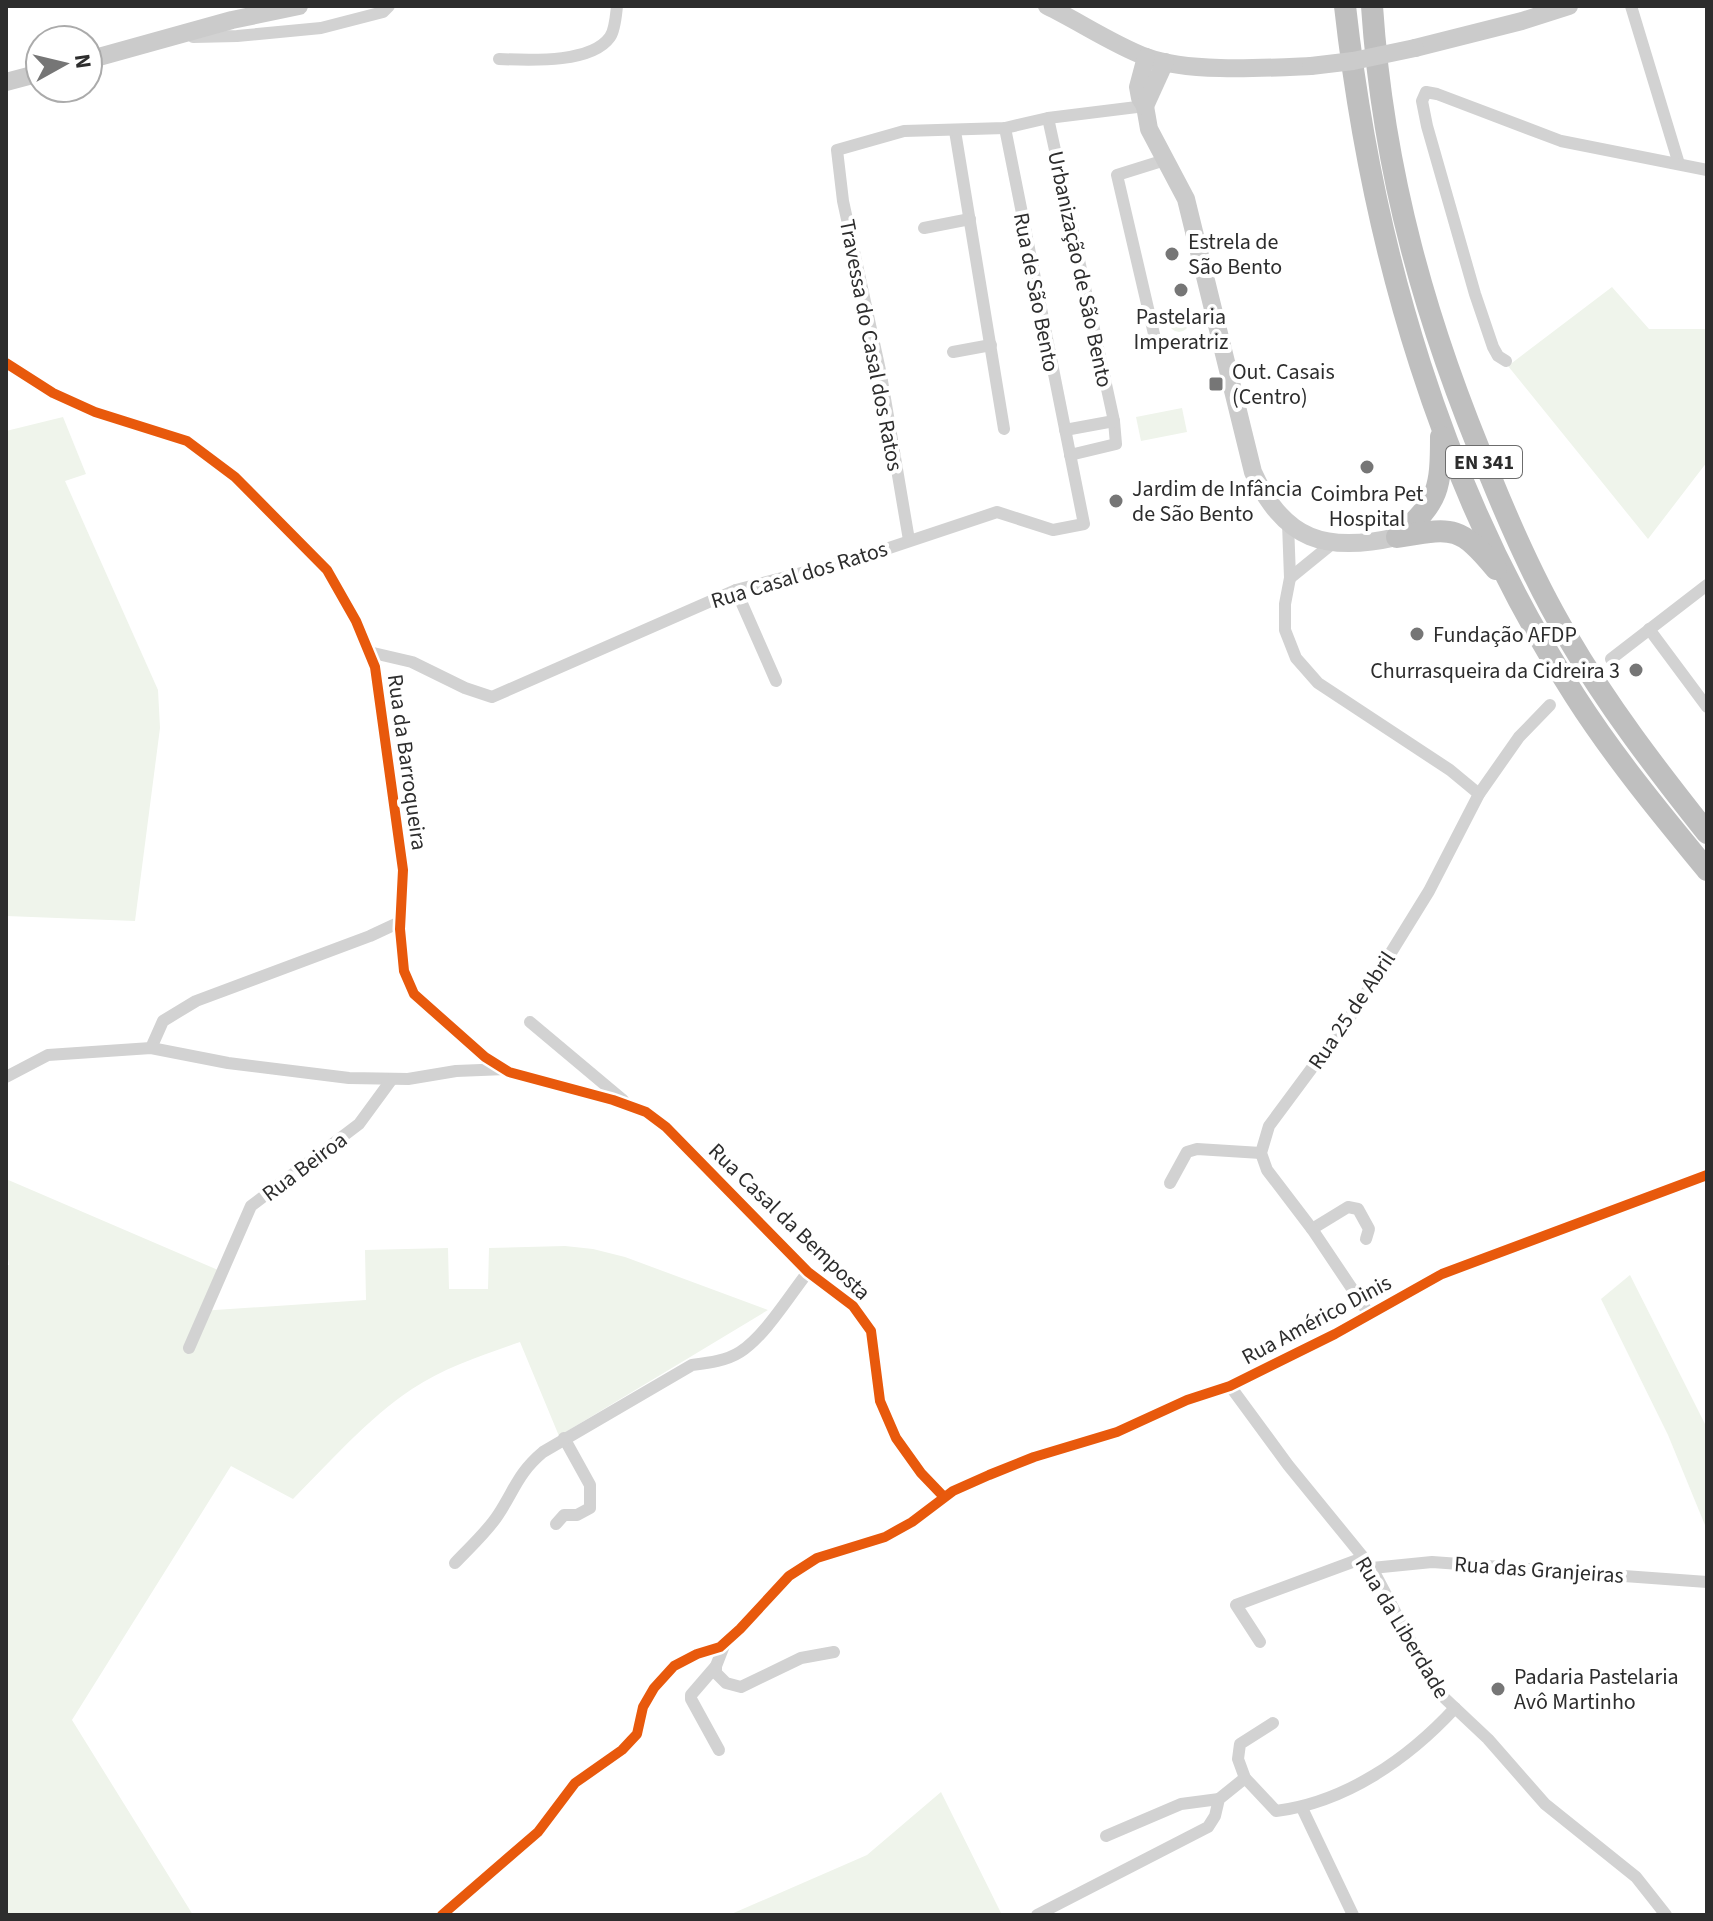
<svg xmlns="http://www.w3.org/2000/svg" width="1713" height="1921" viewBox="0 0 1713 1921" font-family="'Source Sans 3',sans-serif">
<style>
.green{fill:#eff4eb}
.lines{fill:none;stroke-linecap:round;stroke-linejoin:round}
.street{stroke:#d2d2d2;stroke-width:12}
.secondary{stroke:#cbcbcb;stroke-width:18}
.highway{stroke:#bfbfbf;stroke-width:22}
.secondary-bridge{stroke:#cbcbcb;stroke-width:18}
.cycleway-casing{stroke:#fff;stroke-width:15}
.cycleway{stroke:#e8590c;stroke-width:10}
.poi-dot{fill:#767676;stroke:#fff;stroke-width:3}
.labels{text-anchor:middle;stroke-width:8;stroke-linejoin:round;paint-order:stroke}
.shield{fill:#fff;stroke:#6c6c6c;stroke-width:2}
.shield-label{font-size:20px;font-weight:bold;fill:#2d2d2d}
.poi-label{font-size:22px;fill:#2d2d2d;stroke:#fff;text-anchor:start}
.street-label{font-size:22px;fill:#2d2d2d;stroke:#fff}
</style>
<rect width="100%" height="100%" fill="#fff"/>
<!-- green -->
<g class="green">
<path d="M 1612,287 L 1649,329 L 1707,329 L 1707,462 L 1648,539 L 1508,366 Z"/>
<circle cx="1179" cy="322" r="10"/>
<path d="M 1182,408 L 1187,432 L 1141,441 L 1136,417 Z"/>
<path d="M 63,417 L 86,474 L 65,481 L 158,690 L 160,728 L 135,921 L 6,916 L 6,431 Z"/>
<path d="M 6,1179 L 218,1270 L 200,1311 L 366,1300 L 365,1250 L 448,1248 L 449,1289 L 488,1289 L 489,1248 L 565,1246 L 593,1249 L 625,1257 L 768,1310 L 559,1436 L 520,1342 C 483,1355 445,1367 412,1389 C 367,1419 331,1461 293,1499 L 231,1466 L 72,1720 L 193,1915 L 6,1915 L 6,1265 L 9,1265 L 6,1246 Z"/>
<path d="M 1630,1275 L 1707,1428 L 1707,1530 L 1668,1435 L 1601,1299 Z"/>
<path d="M 941,1792 L 1002,1915 L 729,1915 L 867,1855 Z"/>
</g>
<g class="lines">
<!-- street -->
<g class="street">
<path d="M 1631,6 L 1679,164"/>
<path d="M 193,37 L 237,36 L 321,28 L 383,12 L 389,6"/>
<path d="M 499,59 C 528,60 591,64 610,37 C 615,30 616,15 617,6"/>
<path d="M 1048,118 L 1114,421 L 1116,444 L 1070,455"/>
<path d="M 955,131 L 1004,429"/>
<path d="M 924,228 L 970,219"/>
<path d="M 1157,347 L 1117,175 L 1165,160"/>
<path d="M 953,352 L 991,345"/>
<path d="M 1506,361 L 1498,356 L 1493,347 L 1475,294 L 1427,126 L 1422,101 L 1426,92 L 1437,94 L 1561,141 L 1707,170"/>
<path d="M 6,363 L 53,393 L 95,412 L 187,441 L 235,477 L 327,570 L 356,621 L 375,667 L 403,870 L 400,929 L 404,971 L 414,994 L 485,1057 L 509,1072 L 613,1100 L 646,1112 L 666,1127 L 808,1272 L 853,1306 L 871,1331 L 880,1401 L 896,1438 L 921,1473 L 944,1497"/>
<path d="M 1065,430 L 1114,421"/>
<path d="M 1288,523 L 1290,578 L 1285,604 L 1285,630 L 1296,658 L 1318,683 L 1450,770 L 1479,794"/>
<path d="M 909,540 L 881,375 L 843,201 L 837,150 L 904,131 L 1005,128 L 1048,118 L 1145,106"/>
<path d="M 1290,578 L 1333,543"/>
<path d="M 736,590 L 776,681"/>
<path d="M 1649,629 L 1707,707"/>
<path d="M 369,652 L 412,662 L 465,688 L 492,697 L 736,590 L 856,559 L 997,512 L 1053,530 L 1084,524 L 1005,128"/>
<path d="M 1611,659 L 1707,585"/>
<path d="M 530,1022 L 623,1100"/>
<path d="M 151,1048 L 163,1021 L 196,1001 L 370,936 L 400,922"/>
<path d="M 6,1077 L 48,1055 L 151,1048 L 228,1063 L 349,1078 L 408,1079 L 456,1071 L 506,1069"/>
<path d="M 1170,1183 L 1187,1152 L 1197,1149 L 1261,1153"/>
<path d="M 1312,1229 L 1348,1207 L 1358,1209 L 1369,1229 L 1366,1239"/>
<path d="M 1369,1314 L 1312,1229 L 1267,1170 L 1261,1153 L 1269,1126 L 1358,1006 L 1429,891 L 1479,794 L 1519,737 L 1550,705"/>
<path d="M 189,1348 L 251,1206 L 359,1124 L 392,1079"/>
<path d="M 1230,1386 L 1288,1465 L 1372,1568 L 1437,1691 L 1488,1739 L 1545,1804 L 1636,1877 L 1666,1915"/>
<path d="M 556,1524 L 564,1515 L 577,1515 L 590,1508 L 590,1485 L 564,1438"/>
<path d="M 455,1563 C 469,1548 487,1532 498,1515 C 515,1489 518,1473 543,1452 L 692,1365 C 708,1363 726,1361 740,1352 C 765,1336 789,1296 808,1272"/>
<path d="M 1372,1568 L 1432,1562 L 1707,1582"/>
<path d="M 1260,1642 L 1236,1605 L 1363,1558"/>
<path d="M 725,1643 L 716,1666 L 716,1673 L 726,1683 L 741,1687 L 801,1658 L 834,1652"/>
<path d="M 716,1666 L 691,1695 L 691,1699 L 719,1750"/>
<path d="M 1245,1778 L 1238,1759 L 1240,1744 L 1273,1723"/>
<path d="M 1302,1808 L 1353,1915"/>
<path d="M 1106,1836 L 1181,1804 L 1219,1799"/>
<path d="M 442,1915 L 538,1832 L 575,1783 L 622,1750 L 637,1734 L 643,1707 L 654,1688 L 674,1666 L 697,1654 L 720,1647 L 740,1629 L 789,1576 L 817,1558 L 885,1537 L 912,1522 L 953,1491 L 989,1475 L 1034,1457 L 1117,1432 L 1187,1400 L 1230,1386 L 1335,1334 L 1442,1274 L 1707,1175"/>
<path d="M 1037,1915 L 1208,1827 L 1215,1816 L 1219,1799 L 1245,1778 L 1276,1811 C 1346,1802 1408,1759 1455,1708"/>
</g>
<!-- secondary -->
<g class="secondary">
<path d="M 1047,6 C 1080,22 1112,44 1146,57 C 1188,73 1265,68 1311,66"/>
<path d="M 1415,48 L 1522,21 L 1569,6"/>
<path d="M 1146,57 L 1138,87 L 1140,98 L 1145,106 L 1149,129 L 1186,199 L 1253,472 C 1284,541 1326,553 1397,537"/>
<path d="M 88,60 L 232,20 L 299,6"/>
<path d="M 6,82 L 40,73"/>
<path d="M 1145,106 L 1165,62"/>
</g>
<!-- highway -->
<g class="highway">
<path d="M 1345,6 C 1372,247 1442,491 1575,696 C 1614,757 1661,814 1707,870"/>
<path d="M 1372,6 C 1383,173 1426,325 1491,478 C 1513,532 1537,586 1567,636 C 1607,705 1657,770 1707,833"/>
<path d="M 1399,535 C 1439,503 1441,487 1441,437"/>
<path d="M 1397,537 C 1452,528 1459,524 1496,569"/>
</g>
<!-- secondary-bridge -->
<path class="secondary-bridge" d="M 1311,66 L 1353,61 L 1415,48"/>
<defs>
<g id="cycleway">
<path d="M 6,363 L 53,393 L 95,412 L 187,441 L 235,477 L 327,570 L 356,621 L 375,667 L 403,870 L 400,929 L 404,971 L 414,994 L 485,1057 L 509,1072 L 613,1100 L 646,1112 L 666,1127 L 808,1272 L 853,1306 L 871,1331 L 880,1401 L 896,1438 L 921,1473 L 944,1497"/>
<path d="M 442,1915 L 538,1832 L 575,1783 L 622,1750 L 637,1734 L 643,1707 L 654,1688 L 674,1666 L 697,1654 L 720,1647 L 740,1629 L 789,1576 L 817,1558 L 885,1537 L 912,1522 L 953,1491 L 989,1475 L 1034,1457 L 1117,1432 L 1187,1400 L 1230,1386 L 1335,1334 L 1442,1274 L 1707,1175"/>
</g>
</defs>
<!-- cycleway casing -->
<use href="#cycleway" class="cycleway-casing"/>
<!-- cycleway -->
<use href="#cycleway" class="cycleway"/>
</g>
<!-- markers -->
<g class="poi-dot">
<circle cx="1172" cy="254" r="8"/>
<circle cx="1181" cy="290" r="8"/>
<rect x="1208" y="376" width="16" height="16" rx="4"/>
<circle cx="1367" cy="467" r="8"/>
<circle cx="1116" cy="501" r="8"/>
<circle cx="1417" cy="634" r="8"/>
<circle cx="1636" cy="670" r="8"/>
<circle cx="1498" cy="1689" r="8"/>
</g>
<g class="labels">
<!-- shield labels -->
<rect class="shield" x="1446" y="446" width="76" height="32" rx="6"/>
<g class="shield-label">
<text x="1484" y="469">EN 341</text>
</g>
<!-- poi labels -->
<g class="poi-label">
<text x="1188" y="249">Estrela de<tspan x="1188" dy="25">São Bento</tspan></text>
<text x="1181" y="324" text-anchor="middle">Pastelaria<tspan x="1181" dy="25">Imperatriz</tspan></text>
<text x="1232" y="379">Out. Casais<tspan x="1232" dy="25">(Centro)</tspan></text>
<text x="1132" y="496">Jardim de Infância<tspan x="1132" dy="25">de São Bento</tspan></text>
<text x="1367" y="501" text-anchor="middle">Coimbra Pet<tspan x="1367" dy="25">Hospital</tspan></text>
<text x="1433" y="642">Fundação AFDP</text>
<text x="1620" y="678" text-anchor="end">Churrasqueira da Cidreira 3</text>
<text x="1514" y="1684">Padaria Pastelaria<tspan x="1514" dy="25">Avô Martinho</tspan></text>
</g>
<!-- street labels -->
<g class="street-label">
<text transform="translate(1081 269) rotate(78)" y="8">Urbanização de São Bento</text>
<text transform="translate(1037 292) rotate(79)" y="8">Rua de São Bento</text>
<text transform="translate(872 345) rotate(79)" y="8">Travessa do Casal dos Ratos</text>
<text transform="translate(799 574) rotate(-17)" y="8">Rua Casal dos Ratos</text>
<text transform="translate(408 762) rotate(82)" y="8">Rua da Barroqueira</text>
<text transform="translate(1351 1010) rotate(-56)" y="8">Rua 25 de Abril</text>
<text transform="translate(304 1166) rotate(-37)" y="8">Rua Beiroa</text>
<text transform="translate(790 1221) rotate(44)" y="8">Rua Casal da Bemposta</text>
<text transform="translate(1316 1319) rotate(-28)" y="8">Rua Américo Dinis</text>
<text transform="translate(1539 1569) rotate(4)" y="8">Rua das Granjeiras</text>
<text transform="translate(1403 1627) rotate(59)" y="8">Rua da Liberdade</text>
</g>
</g>
<!-- border -->
<rect width="1713" height="1921" fill="none" stroke="#2d2d2d" stroke-width="16"/>
<!-- north arrow -->
<g transform="translate(64 64) rotate(82)"><circle r="38" fill="#ffffff" stroke="#ababab" stroke-width="2"/>
<path d="M0-6L14 30L0 20L-14 30Z" fill="#767676"/>
<text y="-12" font-size="22" font-weight="bold" text-anchor="middle" fill="#2d2d2d">N</text>
</g>
</svg>
